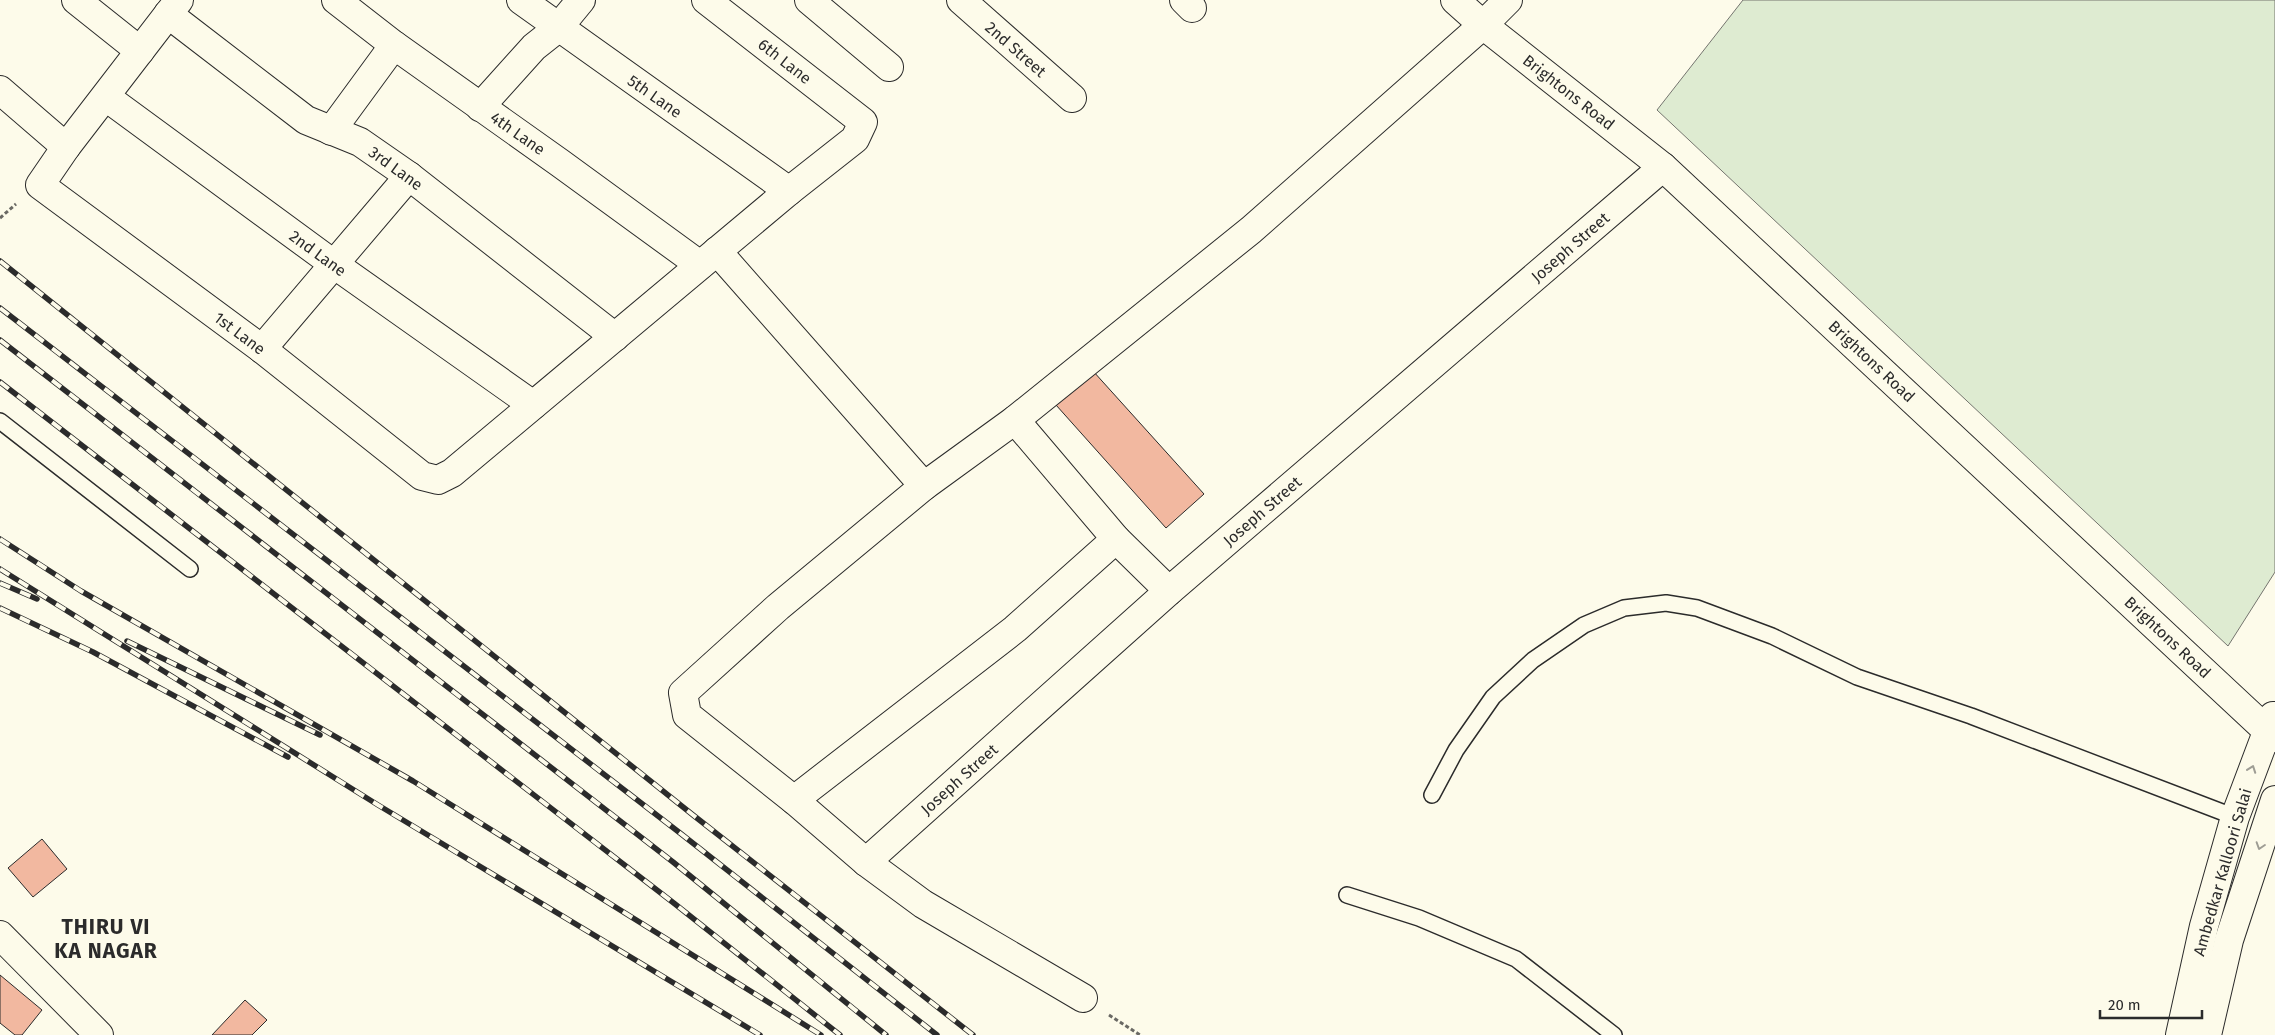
<svg xmlns="http://www.w3.org/2000/svg" width="2275" height="1035" viewBox="0 0 2275 1035" font-family="'Fira Sans',sans-serif">
<style>
.green{fill:#deebd1;stroke:#74746e}
.building{fill:#f2b8a0;stroke:#2b2b2b}
.lines{fill:none;stroke-linecap:round;stroke-linejoin:round}
.lane-casing{stroke:#2b2b2b;stroke-width:18}
.street-casing{stroke:#2b2b2b;stroke-width:30}
.secondary-casing{stroke:#2b2b2b;stroke-width:30}
.path{stroke:#6a6964;stroke-width:3;stroke-dasharray:4 2.5;stroke-linecap:butt}
.lane{stroke:#fdfbea;stroke-width:15}
.street{stroke:#fdfbea;stroke-width:28}
.secondary{stroke:#fdfbea;stroke-width:28}
.rail-casing{stroke:#2b2b2b;stroke-width:5.5}
.rail{stroke:#fdfbea;stroke-width:4;stroke-dasharray:11;stroke-linecap:butt}
.oneway{stroke:#9e9d94}
.labels{text-anchor:middle;stroke-width:4;stroke-linejoin:round;paint-order:stroke}
.street-label{font-size:16px;fill:#2b2b2b;stroke:#fdfbea}
.district-label{font-size:21px;font-weight:bold;letter-spacing:1px;fill:#2b2b2b;stroke:#fdfbea}
</style>
<rect width="100%" height="100%" fill="#fdfbea"/>
<!-- green -->
<path class="green" d="M 1743,0 L 2275,0 L 2275,572 L 2228,646 L 1657,110 Z"/>
<!-- building -->
<g class="building">
<path d="M 1093,371 L 1204,494 L 1166,528 L 1056,405 Z"/>
<path d="M 42,839 L 67,869 L 33,897 L 8,868 Z"/>
<path d="M 0,975 L 42,1010 L 22,1035 L 15,1035 L 0,1023 Z"/>
<path d="M 245,1000 L 267,1020 L 252,1035 L 212,1035 Z"/>
</g>
<g class="lines">
<defs>
<g id="lane">
<path d="M 0,421 L 190,569"/>
<path d="M 1432,795 L 1456,750 L 1493,697 L 1533,660 L 1584,625 L 1624,608 L 1666,603 L 1697,608 L 1772,636 L 1857,677 L 1971,716 L 2235,817"/>
<path d="M 1347,895 L 1419,918 L 1516,959 L 1614,1035"/>
</g>
<g id="street">
<path d="M 76,0 L 140,51"/>
<path d="M 179,0 L 66,147 L 40,185 L 262,349 L 422,476 L 438,480 L 452,473 L 789,191 L 855,139 L 863,122 L 706,0"/>
<path d="M 336,0 L 394,45 L 560,163 L 700,265"/>
<path d="M 521,0 L 789,191"/>
<path d="M 809,0 L 889,67"/>
<path d="M 961,0 L 1072,98"/>
<path d="M 1184,0 L 1192,8"/>
<path d="M 168,14 L 306,120 L 360,142 L 409,176 L 615,337"/>
<path d="M 0,90 L 66,147"/>
<path d="M 106,97 L 335,265 L 533,405"/>
<path d="M 480,107 L 534,47 L 558,28 L 581,0"/>
<path d="M 331,131 L 394,45"/>
<path d="M 717,251 L 924,486"/>
<path d="M 262,349 L 409,176"/>
<path d="M 1015,420 L 1116,539 L 1169,591"/>
<path d="M 794,800 L 1015,629 L 1116,539"/>
<path d="M 866,862 L 1169,591 L 1663,167"/>
<path d="M 1083,998 L 923,904 L 866,862 L 794,800 L 687,715 L 683,693 L 778,607 L 924,486 L 1015,420 L 1251,230 L 1483,25 L 1508,0"/>
</g>
<g id="secondary">
<path d="M 1455,0 L 1483,25 L 1663,167 L 2275,738"/>
<path d="M 0,935 L 99,1035"/>
<path d="M 2180,1035 L 2204,926 L 2235,817 L 2273,716"/>
<path d="M 2207,1035 L 2229,940 L 2275,800"/>
</g>
</defs>
<!-- lane casing -->
<use href="#lane" class="lane-casing"/>
<!-- street casing -->
<use href="#street" class="street-casing"/>
<!-- secondary casing -->
<use href="#secondary" class="secondary-casing"/>
<!-- path -->
<g class="path">
<path d="M 0,218 L 16,204"/>
<path d="M 1109,1015 L 1140,1035"/>
</g>
<!-- lane -->
<use href="#lane" class="lane"/>
<!-- street -->
<use href="#street" class="street"/>
<!-- secondary -->
<use href="#secondary" class="secondary"/>
<defs>
<g id="rail">
<path d="M 0,261 L 693,815 L 973,1035"/>
<path d="M 0,308 L 680,833 L 937,1035"/>
<path d="M 0,340 L 673,862 L 886,1035"/>
<path d="M 0,382 L 675,904 L 840,1035"/>
<path d="M 0,539 L 81,591 L 413,781 L 821,1035"/>
<path d="M 0,569 L 378,805 L 760,1035"/>
<path d="M 0,583 L 37,599"/>
<path d="M 0,608 L 93,652 L 288,757"/>
<path d="M 127,641 L 320,735"/>
</g>
</defs>
<!-- rail casing -->
<use href="#rail" class="rail-casing"/>
<!-- rail -->
<use href="#rail" class="rail"/>
</g>
<!-- one-way arrows -->
<defs><path id="oneway-chevron" d="M-2-3.5L2.5 0L-2 3.5" fill="none" stroke-width="1.6" stroke-linecap="round" stroke-linejoin="round" transform="scale(1.25)"/></defs>
<g class="oneway">
<use href="#oneway-chevron" transform="translate(2252 769) rotate(-70)"/>
<use href="#oneway-chevron" transform="translate(2260 846) rotate(108)"/>
</g>
<g class="labels">
<!-- street labels -->
<g class="street-label">
<text transform="translate(1016 49) rotate(41)" y="6">2nd Street</text>
<text transform="translate(785 61) rotate(38)" y="6">6th Lane</text>
<text transform="translate(1569 92) rotate(38)" y="6">Brightons Road</text>
<text transform="translate(655 96) rotate(35)" y="6">5th Lane</text>
<text transform="translate(518 133) rotate(35)" y="6">4th Lane</text>
<text transform="translate(396 168) rotate(36)" y="6">3rd Lane</text>
<text transform="translate(1570 247) rotate(-41)" y="6">Joseph Street</text>
<text transform="translate(318 253) rotate(36)" y="6">2nd Lane</text>
<text transform="translate(240 333) rotate(37)" y="6">1st Lane</text>
<text transform="translate(1872 361) rotate(43)" y="6">Brightons Road</text>
<text transform="translate(1262 511) rotate(-41)" y="6">Joseph Street</text>
<text transform="translate(2168 637) rotate(43)" y="6">Brightons Road</text>
<text transform="translate(959 779) rotate(-42)" y="6">Joseph Street</text>
<text transform="translate(2222 872) rotate(-74)" y="6">Ambedkar Kalloori Salai</text>
</g>
<!-- district labels -->
<g class="district-label">
<text x="106" y="934">THIRU VI<tspan x="106" dy="24">KA NAGAR</tspan></text>
</g>
</g>
<!-- scale -->
<path d="M2100 1010v8h102v-8" fill="none" stroke="#2b2b2b" stroke-width="2.5"/>
<text x="2108" y="1010" font-size="15" fill="#2b2b2b" stroke="#fdfbea" stroke-width="4" paint-order="stroke">20 m</text>
</svg>
